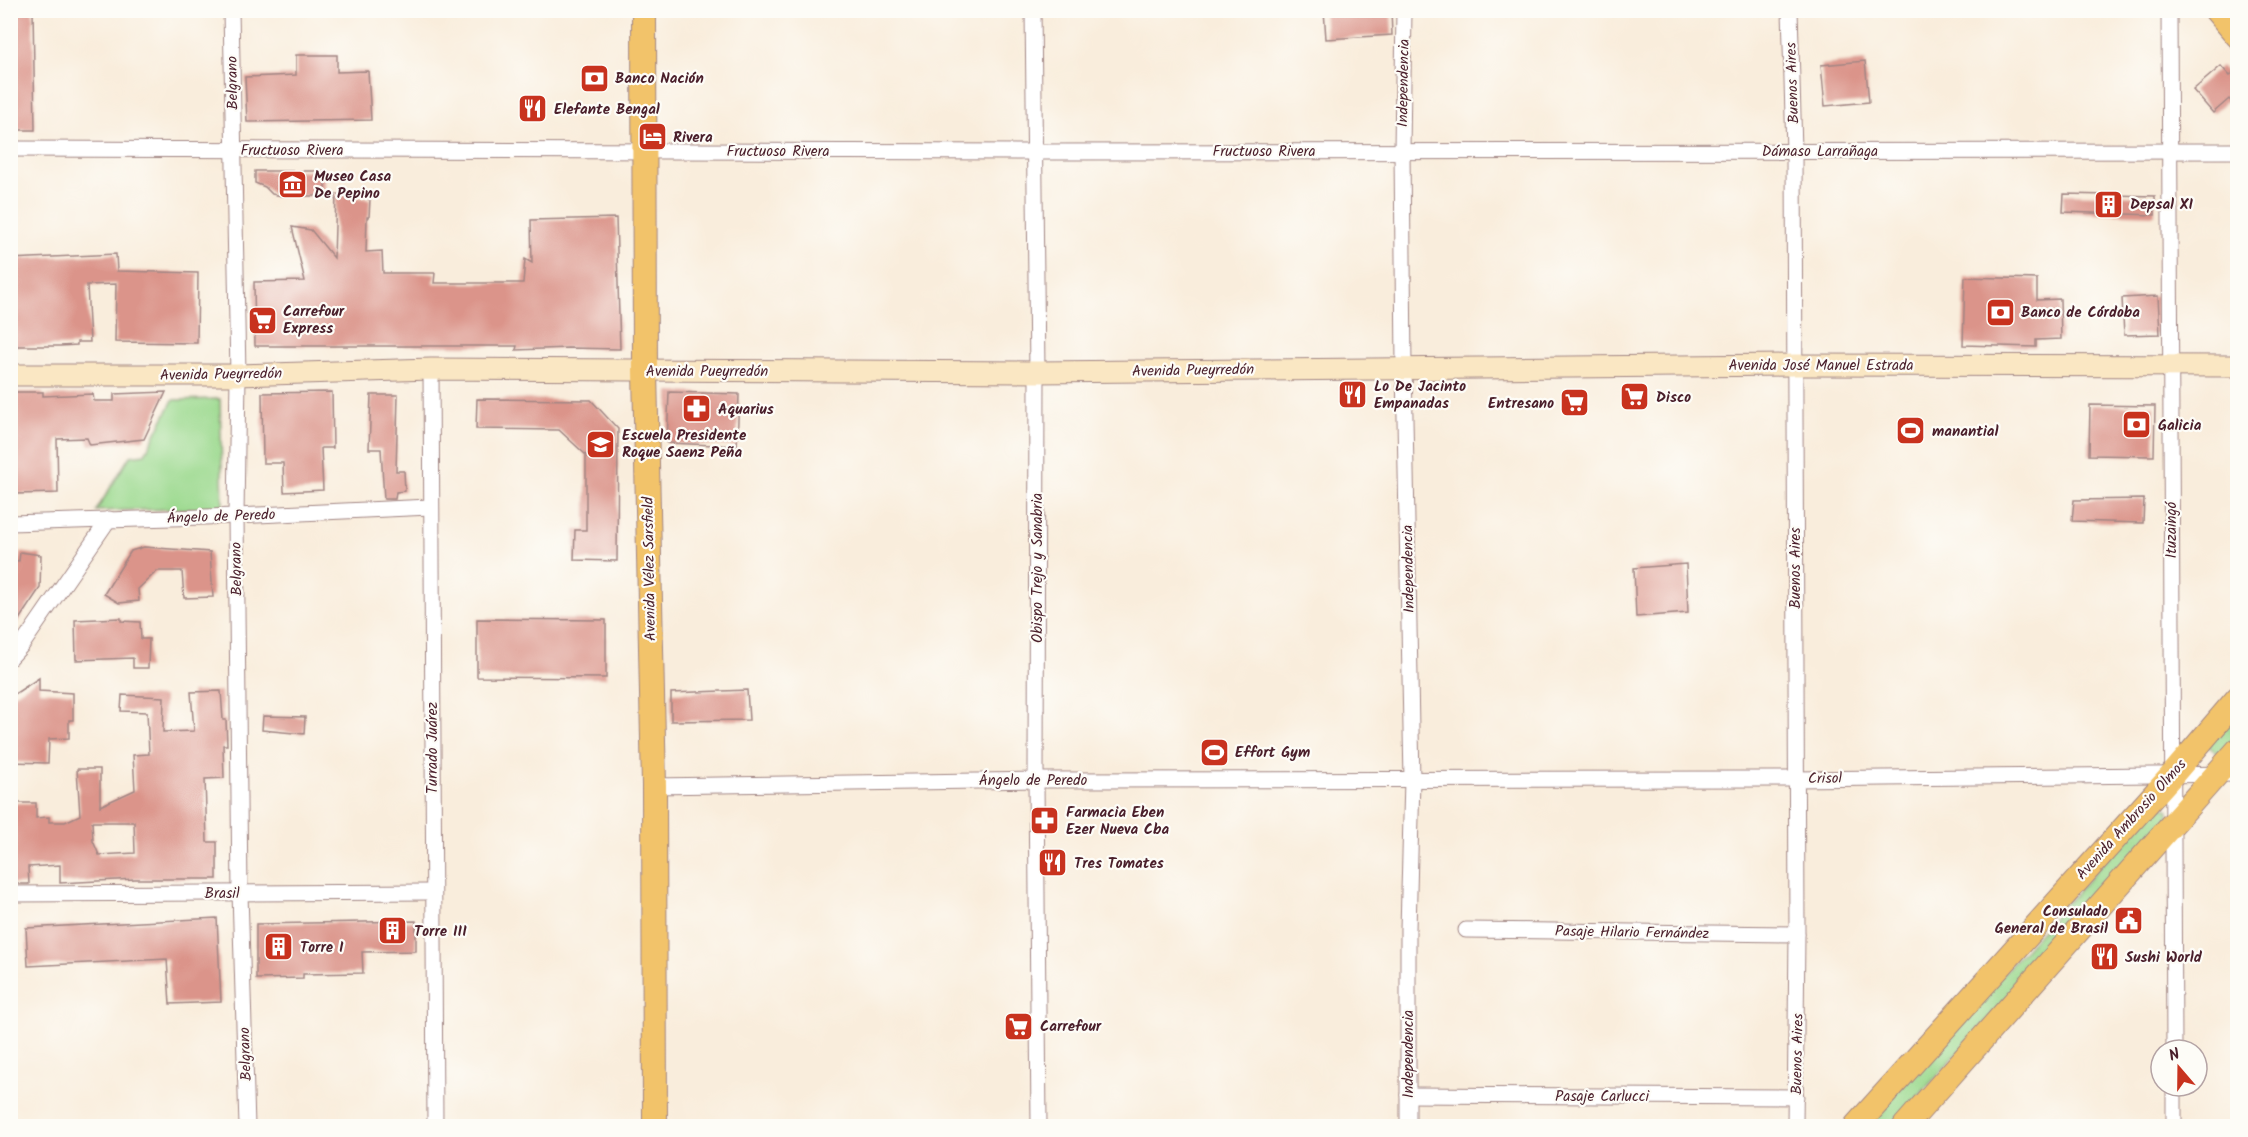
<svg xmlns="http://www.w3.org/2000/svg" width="2248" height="1137" viewBox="0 0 2248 1137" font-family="Kalam,sans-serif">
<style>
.green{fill:#9bd98e;stroke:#727c5c;stroke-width:1.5}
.building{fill:#db948a;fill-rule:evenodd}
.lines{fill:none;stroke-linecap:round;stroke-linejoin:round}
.street-casing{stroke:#a28684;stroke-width:17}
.secondary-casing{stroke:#a28684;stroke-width:23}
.primary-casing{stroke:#a28684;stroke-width:26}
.street{stroke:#fff;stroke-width:15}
.secondary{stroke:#fae7c3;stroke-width:21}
.primary{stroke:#f2c36a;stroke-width:24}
.labels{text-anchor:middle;stroke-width:4.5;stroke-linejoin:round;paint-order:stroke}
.poi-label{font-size:15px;font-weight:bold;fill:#4a1f2b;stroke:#fdfcf7;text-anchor:start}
.street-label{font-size:15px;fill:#4a1f2b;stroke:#fdfcf7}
</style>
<rect width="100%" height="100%" fill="#fdfcf7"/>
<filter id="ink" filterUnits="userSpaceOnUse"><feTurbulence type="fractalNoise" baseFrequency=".0167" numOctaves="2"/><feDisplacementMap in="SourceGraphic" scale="12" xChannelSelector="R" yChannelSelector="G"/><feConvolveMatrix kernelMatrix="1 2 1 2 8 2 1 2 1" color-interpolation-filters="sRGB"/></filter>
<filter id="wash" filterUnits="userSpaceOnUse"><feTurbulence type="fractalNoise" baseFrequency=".008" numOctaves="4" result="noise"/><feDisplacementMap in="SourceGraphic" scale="24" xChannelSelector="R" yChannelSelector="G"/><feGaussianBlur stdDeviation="1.35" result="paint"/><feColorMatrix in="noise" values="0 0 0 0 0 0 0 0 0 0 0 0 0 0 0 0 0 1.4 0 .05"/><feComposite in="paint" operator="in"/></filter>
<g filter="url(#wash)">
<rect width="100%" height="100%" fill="#f9eddc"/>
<!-- green -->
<g class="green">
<path d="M 220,399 L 223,508 L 96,511 L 130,456 L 145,454 L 173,400 Z"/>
<path d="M 2237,711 L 2237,739 L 2222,757 L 2208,746 Z"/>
<path d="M 2157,803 L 2169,810 L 2169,818 L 1892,1126 L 1865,1126 Z"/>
</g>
<g id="blocks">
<!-- building -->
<g class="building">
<path d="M 10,10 L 33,10 L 35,130 L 10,130 Z"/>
<path d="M 1324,10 L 1391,10 L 1392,35 L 1326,39 Z"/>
<path d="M 296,55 L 337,55 L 337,72 L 368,71 L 371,120 L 247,122 L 245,77 L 296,75 Z"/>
<path d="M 1865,61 L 1869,102 L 1825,106 L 1821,65 Z"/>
<path d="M 2221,66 L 2230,76 L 2238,69 L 2238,109 L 2229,99 L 2213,113 L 2193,90 Z"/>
<path d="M 255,171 L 325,171 L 325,196 L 282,196 L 272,194 L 265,187 L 255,183 Z"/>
<path d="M 336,194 L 370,199 L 369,217 L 367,217 L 366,252 L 382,251 L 383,273 L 435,273 L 434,283 L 523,283 L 525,259 L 532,263 L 531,220 L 616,218 L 620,349 L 568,348 L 516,350 L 517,346 L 255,346 L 254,282 L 305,281 L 292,227 L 311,230 L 334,258 Z"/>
<path d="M 2064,194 L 2155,196 L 2155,215 L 2063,212 Z"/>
<path d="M 116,254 L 117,271 L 198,273 L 197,343 L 115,342 L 116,284 L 87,285 L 90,342 L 77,342 L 77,345 L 60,346 L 10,346 L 10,259 Z"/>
<path d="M 1965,277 L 2037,279 L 2037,300 L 2060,299 L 2061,339 L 2036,340 L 2036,347 L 1963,345 Z"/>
<path d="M 2158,296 L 2160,334 L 2124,335 L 2122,298 Z"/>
<path d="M 10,392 L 43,392 L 43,396 L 93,394 L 94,401 L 114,401 L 114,394 L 166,392 L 144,439 L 90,445 L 87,438 L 57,439 L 58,493 L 14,494 L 13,452 L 10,452 Z"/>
<path d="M 332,392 L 333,448 L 321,448 L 323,490 L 284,492 L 283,463 L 263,463 L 262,393 Z"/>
<path d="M 669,392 L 739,394 L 737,446 L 667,443 Z"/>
<path d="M 371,395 L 398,395 L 396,471 L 404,471 L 405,491 L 396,492 L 395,499 L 384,499 L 381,449 L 369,449 Z"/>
<path d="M 477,399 L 591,400 L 618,429 L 617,561 L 574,560 L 575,530 L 586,530 L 586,455 L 559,430 L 476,429 Z"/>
<path d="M 2090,405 L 2155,406 L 2154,456 L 2089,455 Z"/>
<path d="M 2144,499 L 2143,523 L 2072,521 L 2074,500 Z"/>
<path d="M 144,547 L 210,552 L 213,597 L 184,598 L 182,571 L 157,571 L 138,589 L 139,601 L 119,603 L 104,594 L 131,551 Z"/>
<path d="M 20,552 L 41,555 L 40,588 L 10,633 L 10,560 L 19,561 Z"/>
<path d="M 1686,564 L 1688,613 L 1636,617 L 1634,568 Z"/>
<path d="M 121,618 L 121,621 L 140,622 L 141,639 L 149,639 L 148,668 L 133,668 L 133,658 L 76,660 L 75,620 Z"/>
<path d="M 477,619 L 606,620 L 606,678 L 477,677 Z"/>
<path d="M 39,678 L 39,691 L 73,693 L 73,720 L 69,720 L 69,738 L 49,739 L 48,763 L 10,762 L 10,697 Z"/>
<path d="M 747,690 L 749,720 L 671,721 L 671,693 Z"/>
<path d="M 221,691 L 223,720 L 226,720 L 227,745 L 223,745 L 224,778 L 205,779 L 207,842 L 217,842 L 217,879 L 135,879 L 60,883 L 60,865 L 28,867 L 29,884 L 10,884 L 10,803 L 36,803 L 36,818 L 49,817 L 49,822 L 65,822 L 80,815 L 77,769 L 100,769 L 100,806 L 135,790 L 133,755 L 149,754 L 147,712 L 121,711 L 122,695 L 164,697 L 163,732 L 194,731 L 191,692 ZM 92,822 L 134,822 L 135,853 L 99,855 L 93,841 Z"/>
<path d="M 263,716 L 305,717 L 304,734 L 262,730 Z"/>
<path d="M 217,918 L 221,1002 L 170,1004 L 167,959 L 28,966 L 26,928 Z"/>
<path d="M 416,921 L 416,951 L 362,952 L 363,973 L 303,974 L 303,978 L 256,979 L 256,924 Z"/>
</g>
</g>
</g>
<g filter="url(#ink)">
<use href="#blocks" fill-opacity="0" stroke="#a28684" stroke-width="1.5"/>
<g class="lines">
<defs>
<g id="street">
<path d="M 231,10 L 238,375 L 236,516 L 240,893 L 247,1126"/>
<path d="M 1033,10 L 1037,372 L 1036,780 L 1039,1126"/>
<path d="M 1404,10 L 1402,150 L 1404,367 L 1412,780 L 1408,929 L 1408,1126"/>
<path d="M 1790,10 L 1794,151 L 1797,934 L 1795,1126"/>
<path d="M 2169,10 L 2174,1050"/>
<path d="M 10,149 L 1034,152 L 2238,151"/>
<path d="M 431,369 L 435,1126"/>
<path d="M 10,523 L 236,516 L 430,507"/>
<path d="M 10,658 L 22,645 L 109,519"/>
<path d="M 654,786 L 1036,780 L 1795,779 L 2238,774"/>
<path d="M 10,894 L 433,892"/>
<path d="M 1466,930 L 1797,934"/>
<path d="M 2174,1086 L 2174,1126"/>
<path d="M 1408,1095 L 1796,1097"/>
</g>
<path id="secondary" d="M 10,375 L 238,375 L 431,369 L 1037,372 L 1794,365 L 2238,366"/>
<g id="primary">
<path d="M 644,10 L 645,371 L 654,786 L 655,1126"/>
<path d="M 2216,10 L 2238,36"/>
<path d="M 1856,1126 L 2173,774 L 2238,698"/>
<path d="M 1905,1126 L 2238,750"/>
</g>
</defs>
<!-- street casing -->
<use href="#street" class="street-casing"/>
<!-- secondary casing -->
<use href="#secondary" class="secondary-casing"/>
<!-- primary casing -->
<use href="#primary" class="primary-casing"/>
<!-- street -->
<use href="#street" class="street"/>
<!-- secondary -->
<use href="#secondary" class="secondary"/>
<!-- primary -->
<use href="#primary" class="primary"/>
</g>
</g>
<!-- icons -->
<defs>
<symbol id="bank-square" viewBox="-11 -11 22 22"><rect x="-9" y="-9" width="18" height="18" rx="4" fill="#c8321e" stroke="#fdfcf7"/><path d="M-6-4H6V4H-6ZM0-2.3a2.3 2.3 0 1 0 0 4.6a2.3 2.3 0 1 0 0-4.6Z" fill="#fff"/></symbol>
<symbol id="restaurant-square" viewBox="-11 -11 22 22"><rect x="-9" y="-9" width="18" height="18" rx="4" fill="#c8321e" stroke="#fdfcf7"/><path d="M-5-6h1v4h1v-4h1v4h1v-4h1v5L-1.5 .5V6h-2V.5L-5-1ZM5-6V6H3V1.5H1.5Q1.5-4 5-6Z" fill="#fff"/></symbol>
<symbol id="hotel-square" viewBox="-11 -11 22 22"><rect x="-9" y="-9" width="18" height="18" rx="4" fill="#c8321e" stroke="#fdfcf7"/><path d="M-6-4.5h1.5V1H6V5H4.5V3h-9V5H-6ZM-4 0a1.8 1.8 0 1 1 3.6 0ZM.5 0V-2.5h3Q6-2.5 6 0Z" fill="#fff"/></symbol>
<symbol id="museum-square" viewBox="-11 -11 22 22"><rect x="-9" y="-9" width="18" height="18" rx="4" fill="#c8321e" stroke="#fdfcf7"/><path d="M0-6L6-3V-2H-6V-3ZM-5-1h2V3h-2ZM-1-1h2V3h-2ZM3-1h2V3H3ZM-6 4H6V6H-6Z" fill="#fff"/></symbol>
<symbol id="building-square" viewBox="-11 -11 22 22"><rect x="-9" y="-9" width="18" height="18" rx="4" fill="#c8321e" stroke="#fdfcf7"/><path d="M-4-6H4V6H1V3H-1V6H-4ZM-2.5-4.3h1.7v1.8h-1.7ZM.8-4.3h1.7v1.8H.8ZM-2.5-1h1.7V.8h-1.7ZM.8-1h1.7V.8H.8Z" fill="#fff"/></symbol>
<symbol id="supermarket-square" viewBox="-11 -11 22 22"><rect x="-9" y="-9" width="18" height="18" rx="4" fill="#c8321e" stroke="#fdfcf7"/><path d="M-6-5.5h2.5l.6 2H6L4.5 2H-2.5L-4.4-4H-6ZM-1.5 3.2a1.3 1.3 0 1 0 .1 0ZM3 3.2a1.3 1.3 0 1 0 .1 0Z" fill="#fff"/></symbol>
<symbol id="pharmacy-square" viewBox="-11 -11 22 22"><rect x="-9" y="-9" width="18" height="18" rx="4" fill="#c8321e" stroke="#fdfcf7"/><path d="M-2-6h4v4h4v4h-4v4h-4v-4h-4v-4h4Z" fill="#fff"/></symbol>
<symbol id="stadium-square" viewBox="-11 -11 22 22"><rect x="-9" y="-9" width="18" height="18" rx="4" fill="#c8321e" stroke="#fdfcf7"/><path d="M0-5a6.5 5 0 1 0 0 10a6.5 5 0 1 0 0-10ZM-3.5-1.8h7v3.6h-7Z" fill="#fff"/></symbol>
<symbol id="school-square" viewBox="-11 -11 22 22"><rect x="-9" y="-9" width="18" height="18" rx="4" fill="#c8321e" stroke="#fdfcf7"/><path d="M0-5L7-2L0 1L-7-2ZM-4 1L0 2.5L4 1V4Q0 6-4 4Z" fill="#fff"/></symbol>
<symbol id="civic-square" viewBox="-11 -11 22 22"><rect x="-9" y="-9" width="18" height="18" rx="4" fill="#c8321e" stroke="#fdfcf7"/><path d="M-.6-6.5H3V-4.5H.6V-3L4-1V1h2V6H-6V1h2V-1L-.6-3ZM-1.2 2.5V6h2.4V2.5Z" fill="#fff"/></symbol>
</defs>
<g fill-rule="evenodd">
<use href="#bank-square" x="578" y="62" width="33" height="33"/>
<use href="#restaurant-square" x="516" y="92" width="33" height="33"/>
<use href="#hotel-square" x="636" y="120" width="33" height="33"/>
<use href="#museum-square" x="276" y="168" width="33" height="33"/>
<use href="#building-square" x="2092" y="188" width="33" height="33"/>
<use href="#bank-square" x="1984" y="296" width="33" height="33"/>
<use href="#supermarket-square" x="246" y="304" width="33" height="33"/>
<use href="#restaurant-square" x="1336" y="378" width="33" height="33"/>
<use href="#supermarket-square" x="1618" y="380" width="33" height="33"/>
<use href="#supermarket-square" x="1558" y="386" width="33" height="33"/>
<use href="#pharmacy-square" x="680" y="392" width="33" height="33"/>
<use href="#bank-square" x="2120" y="408" width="33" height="33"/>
<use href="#stadium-square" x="1894" y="414" width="33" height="33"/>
<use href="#school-square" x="584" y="428" width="33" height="33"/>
<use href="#stadium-square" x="1198" y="736" width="33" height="33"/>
<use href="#pharmacy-square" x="1028" y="804" width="33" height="33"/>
<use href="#restaurant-square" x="1036" y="846" width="33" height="33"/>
<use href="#civic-square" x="2112" y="904" width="33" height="33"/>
<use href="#building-square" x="376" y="914" width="33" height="33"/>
<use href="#building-square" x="262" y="930" width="33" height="33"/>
<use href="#restaurant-square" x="2088" y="940" width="33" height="33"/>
<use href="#supermarket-square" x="1002" y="1010" width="33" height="33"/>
</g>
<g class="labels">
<!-- poi labels -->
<g class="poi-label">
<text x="615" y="83">Banco Nación</text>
<text x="554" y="114">Elefante Bengal</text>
<text x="673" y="142">Rivera</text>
<text x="314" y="181">Museo Casa<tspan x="314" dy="17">De Pepino</tspan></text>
<text x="2130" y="209">Depsal XI</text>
<text x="283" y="316">Carrefour<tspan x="283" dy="17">Express</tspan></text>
<text x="2021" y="317">Banco de Córdoba</text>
<text x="1374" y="391">Lo De Jacinto<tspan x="1374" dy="17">Empanadas</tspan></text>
<text x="1656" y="402">Disco</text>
<text x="1554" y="408" text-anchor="end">Entresano</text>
<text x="718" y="414">Aquarius</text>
<text x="2158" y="430">Galicia</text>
<text x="1932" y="436">manantial</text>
<text x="622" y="440">Escuela Presidente<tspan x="622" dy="17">Roque Saenz Peña</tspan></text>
<text x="1235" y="757">Effort Gym</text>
<text x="1066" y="817">Farmacia Eben<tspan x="1066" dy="17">Ezer Nueva Cba</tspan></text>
<text x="1074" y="868">Tres Tomates</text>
<text x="2108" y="916" text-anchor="end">Consulado<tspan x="2108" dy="17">General de Brasil</tspan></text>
<text x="414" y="936">Torre III</text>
<text x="300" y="952">Torre I</text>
<text x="2125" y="962">Sushi World</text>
<text x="1040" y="1031">Carrefour</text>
</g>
<!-- street labels -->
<g class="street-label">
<text transform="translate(232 83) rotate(-91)" y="5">Belgrano</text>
<text transform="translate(1403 83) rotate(-89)" y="5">Independencia</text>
<text transform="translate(1792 83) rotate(-92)" y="5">Buenos Aires</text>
<text x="292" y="155">Fructuoso Rivera</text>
<text x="778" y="156">Fructuoso Rivera</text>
<text x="1264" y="156">Fructuoso Rivera</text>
<text x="1820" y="156">Dámaso Larrañaga</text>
<text x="1821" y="370">Avenida José Manuel Estrada</text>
<text transform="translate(1193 370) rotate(-1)" y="5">Avenida Pueyrredón</text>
<text x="707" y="376">Avenida Pueyrredón</text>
<text transform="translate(221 374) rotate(-1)" y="5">Avenida Pueyrredón</text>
<text transform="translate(221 516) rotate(-2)" y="5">Ángelo de Peredo</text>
<text transform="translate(2171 530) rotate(-90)" y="5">Ituzaingó</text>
<text transform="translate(1037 568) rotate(-90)" y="5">Obispo Trejo y Sanabria</text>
<text transform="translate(1795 568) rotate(-90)" y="5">Buenos Aires</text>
<text transform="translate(236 569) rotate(-91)" y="5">Belgrano</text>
<text transform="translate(649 569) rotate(-91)" y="5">Avenida Vélez Sarsfield</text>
<text transform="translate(1408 569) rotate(-91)" y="5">Independencia</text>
<text transform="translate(432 748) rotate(-90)" y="5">Turrado Juárez</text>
<text transform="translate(1825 778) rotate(-1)" y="5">Crisol</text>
<text x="1033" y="785">Ángelo de Peredo</text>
<text transform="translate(2131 819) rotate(-48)" y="5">Avenida Ambrosio Olmos</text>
<text x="222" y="898">Brasil</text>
<text transform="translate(1632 932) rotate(1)" y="5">Pasaje Hilario Fernández</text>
<text transform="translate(245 1054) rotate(-92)" y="5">Belgrano</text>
<text transform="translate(1408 1054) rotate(-90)" y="5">Independencia</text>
<text transform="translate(1797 1054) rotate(-89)" y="5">Buenos Aires</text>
<text x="1602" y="1101">Pasaje Carlucci</text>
</g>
</g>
<!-- margin -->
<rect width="2248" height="1137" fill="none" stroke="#fdfcf7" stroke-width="36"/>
<!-- north arrow -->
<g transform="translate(2179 1068) rotate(340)"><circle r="28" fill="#fdfcf7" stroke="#b5a4a5" stroke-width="1.5"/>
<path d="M0-4.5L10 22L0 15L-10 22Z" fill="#c8321e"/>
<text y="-9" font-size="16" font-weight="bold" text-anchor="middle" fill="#4a1f2b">N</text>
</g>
</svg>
